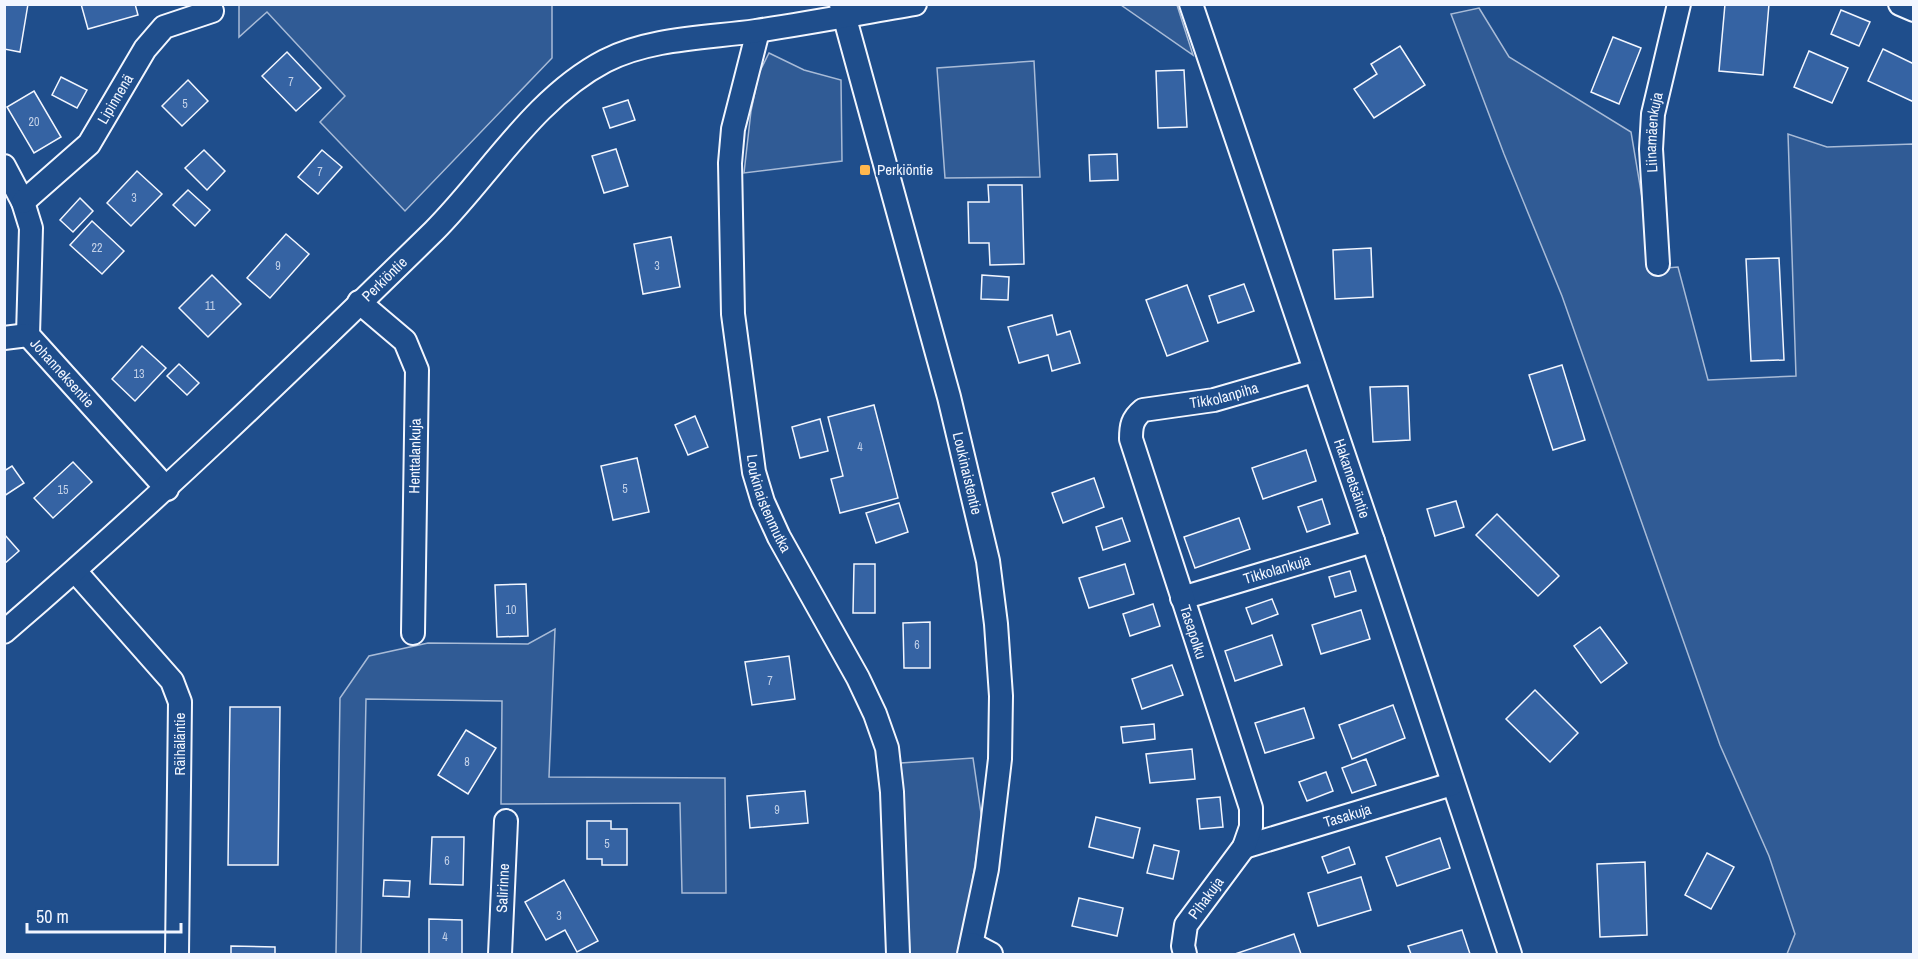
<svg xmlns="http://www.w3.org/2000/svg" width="1918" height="959" viewBox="0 0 1918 959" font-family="'Archivo Narrow',sans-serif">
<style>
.built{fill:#305b95;stroke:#a8bbd7;stroke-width:1.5}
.building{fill:#3563a3;stroke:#f2f6ff;stroke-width:1.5}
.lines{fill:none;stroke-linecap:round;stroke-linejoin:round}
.minor-casing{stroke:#f2f6ff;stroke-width:26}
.minor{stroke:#1f4e8c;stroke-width:22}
.poi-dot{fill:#ffb74d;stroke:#1f4e8c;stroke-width:2}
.labels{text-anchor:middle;stroke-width:4.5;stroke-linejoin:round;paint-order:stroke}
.number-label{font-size:12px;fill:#c3d1e8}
.street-label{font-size:15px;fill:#f2f6ff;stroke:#1f4e8c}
.poi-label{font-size:15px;fill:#f2f6ff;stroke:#1f4e8c;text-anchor:start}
</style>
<rect width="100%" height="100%" fill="#1f4e8c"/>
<!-- built -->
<g class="built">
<path d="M 239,5 L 552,5 L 552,58 L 405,211 L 320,122 L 345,96 L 267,12 L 239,37 Z"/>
<path d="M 1121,5 L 1177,5 L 1193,55 Z"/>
<path d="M 1479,8 L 1509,57 L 1631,132 L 1654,269 L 1678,267 L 1708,380 L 1796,376 L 1788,134 L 1827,147 L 1913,144 L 1913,954 L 1787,954 L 1795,934 L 1769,856 L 1720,745 L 1562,296 L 1504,154 L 1451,14 Z"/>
<path d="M 769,53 L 804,70 L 841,80 L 842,161 L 744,173 L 751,111 L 759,73 Z"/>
<path d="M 1034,61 L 1040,177 L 945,178 L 937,68 Z"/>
<path d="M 555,629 L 549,777 L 725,778 L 726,893 L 682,893 L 680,803 L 501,804 L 502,701 L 366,699 L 361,954 L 336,954 L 340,698 L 369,656 L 428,643 L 528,644 Z"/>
<path d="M 973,758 L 982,820 L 964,934 L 958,954 L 910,954 L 901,763 Z"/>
</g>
<!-- building -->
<g class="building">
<path d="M 4,4 L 28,4 L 20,52 L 4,49 Z"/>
<path d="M 81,4 L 135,4 L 138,15 L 88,29 Z"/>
<path d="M 1725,4 L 1769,4 L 1763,75 L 1719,71 Z"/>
<path d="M 1841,10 L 1870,22 L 1859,46 L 1831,34 Z"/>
<path d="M 1613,37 L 1641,48 L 1619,104 L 1591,92 Z"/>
<path d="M 1400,46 L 1425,85 L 1374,118 L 1354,89 L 1377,74 L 1371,64 Z"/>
<path d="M 1883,49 L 1914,64 L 1914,102 L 1868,81 Z"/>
<path d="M 1809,51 L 1848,68 L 1832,103 L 1794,87 Z"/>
<path d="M 287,52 L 321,88 L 296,111 L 262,76 Z"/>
<path d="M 1184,70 L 1187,127 L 1158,128 L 1156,71 Z"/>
<path d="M 61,77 L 87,90 L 77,108 L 52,95 Z"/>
<path d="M 188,80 L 208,101 L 182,126 L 162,106 Z"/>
<path d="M 34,91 L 61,137 L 34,153 L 7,107 Z"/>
<path d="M 628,100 L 635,120 L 610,128 L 603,108 Z"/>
<path d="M 616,149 L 628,186 L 604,193 L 592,156 Z"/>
<path d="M 204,150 L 225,171 L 207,190 L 185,168 Z"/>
<path d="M 322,150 L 342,167 L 318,194 L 298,177 Z"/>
<path d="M 1117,154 L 1118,180 L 1090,181 L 1089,155 Z"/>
<path d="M 137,171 L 162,194 L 131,226 L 107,203 Z"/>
<path d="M 988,185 L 1022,185 L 1024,264 L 990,265 L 989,243 L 969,243 L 968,202 L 989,202 Z"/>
<path d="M 188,190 L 210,210 L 195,226 L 173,205 Z"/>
<path d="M 80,198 L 93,211 L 73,232 L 60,220 Z"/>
<path d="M 92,221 L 124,251 L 102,274 L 70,245 Z"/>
<path d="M 286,234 L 309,254 L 270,298 L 247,278 Z"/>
<path d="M 671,237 L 680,287 L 643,294 L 634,244 Z"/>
<path d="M 1371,248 L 1373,297 L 1335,299 L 1333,250 Z"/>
<path d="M 1779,258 L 1784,360 L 1751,361 L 1746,259 Z"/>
<path d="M 212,275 L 241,304 L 208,337 L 179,308 Z"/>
<path d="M 982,275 L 1009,277 L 1008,300 L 981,299 Z"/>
<path d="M 1244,284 L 1254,311 L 1218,323 L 1209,296 Z"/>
<path d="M 1187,285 L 1208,341 L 1167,356 L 1146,300 Z"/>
<path d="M 1052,315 L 1057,335 L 1070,331 L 1080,363 L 1052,371 L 1048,355 L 1019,363 L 1008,327 Z"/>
<path d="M 142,346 L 166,368 L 135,401 L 112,379 Z"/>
<path d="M 179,364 L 199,383 L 187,395 L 167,376 Z"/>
<path d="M 1562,365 L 1585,440 L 1553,450 L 1529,375 Z"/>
<path d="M 1408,386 L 1410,440 L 1373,442 L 1370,387 Z"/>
<path d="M 874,405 L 898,498 L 840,513 L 831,479 L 843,476 L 828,417 Z"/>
<path d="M 695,416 L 708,447 L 688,455 L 675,425 Z"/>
<path d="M 820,419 L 828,451 L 800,458 L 792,427 Z"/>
<path d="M 1306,450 L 1316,481 L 1263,499 L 1252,468 Z"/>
<path d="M 637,458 L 649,512 L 613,520 L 601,466 Z"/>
<path d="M 73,462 L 92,482 L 53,518 L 34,498 Z"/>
<path d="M 12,466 L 24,483 L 4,496 L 4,471 Z"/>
<path d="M 1094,478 L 1104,507 L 1063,523 L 1052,493 Z"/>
<path d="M 1322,499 L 1330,524 L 1307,532 L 1298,507 Z"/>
<path d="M 1456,501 L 1464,527 L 1435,536 L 1427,509 Z"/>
<path d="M 899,503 L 908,532 L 876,543 L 866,513 Z"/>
<path d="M 1497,514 L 1559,576 L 1538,596 L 1476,535 Z"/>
<path d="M 1122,518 L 1130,541 L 1103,550 L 1096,527 Z"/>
<path d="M 1239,518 L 1250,549 L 1195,568 L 1184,537 Z"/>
<path d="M 4,534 L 19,551 L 4,564 Z"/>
<path d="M 854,564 L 875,564 L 875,613 L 853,613 Z"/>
<path d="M 1125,564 L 1134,594 L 1089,608 L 1079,578 Z"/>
<path d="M 1350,571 L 1356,591 L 1335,597 L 1329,577 Z"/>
<path d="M 526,584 L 528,636 L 497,637 L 495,585 Z"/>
<path d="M 1272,599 L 1278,614 L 1252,624 L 1246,608 Z"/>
<path d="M 1153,604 L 1160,626 L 1130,636 L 1123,614 Z"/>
<path d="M 1361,610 L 1370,639 L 1321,654 L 1312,625 Z"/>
<path d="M 930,622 L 930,668 L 904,668 L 903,623 Z"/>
<path d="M 1600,627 L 1627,663 L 1601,683 L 1574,646 Z"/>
<path d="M 1272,635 L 1282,665 L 1235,681 L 1225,651 Z"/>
<path d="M 789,656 L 795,699 L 752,705 L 745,662 Z"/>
<path d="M 1172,665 L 1183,695 L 1142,709 L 1132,679 Z"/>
<path d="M 1535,690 L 1578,733 L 1550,762 L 1506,719 Z"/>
<path d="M 1393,705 L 1405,738 L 1352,759 L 1339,725 Z"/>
<path d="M 230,707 L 280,707 L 278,865 L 228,865 Z"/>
<path d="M 1304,708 L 1314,738 L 1265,753 L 1255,723 Z"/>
<path d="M 1154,724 L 1155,739 L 1123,743 L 1121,727 Z"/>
<path d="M 466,730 L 496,748 L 468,794 L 438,775 Z"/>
<path d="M 1192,749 L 1195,779 L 1150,783 L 1146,754 Z"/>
<path d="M 1366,759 L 1376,785 L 1352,793 L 1342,768 Z"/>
<path d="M 1326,772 L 1333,791 L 1307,801 L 1299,782 Z"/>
<path d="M 805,791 L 808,823 L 750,828 L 747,796 Z"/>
<path d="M 1220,797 L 1223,827 L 1200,829 L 1197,799 Z"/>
<path d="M 1096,817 L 1140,828 L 1133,858 L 1089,847 Z"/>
<path d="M 587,821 L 611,821 L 611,829 L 627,829 L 627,865 L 602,865 L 602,859 L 587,859 Z"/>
<path d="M 432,837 L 464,837 L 463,885 L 430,884 Z"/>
<path d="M 1440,838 L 1450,868 L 1397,886 L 1386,857 Z"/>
<path d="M 1154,845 L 1179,851 L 1173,879 L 1147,873 Z"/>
<path d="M 1349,847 L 1355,864 L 1328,873 L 1322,857 Z"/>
<path d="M 1707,853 L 1734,867 L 1711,909 L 1685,895 Z"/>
<path d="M 1645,862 L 1647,935 L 1600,937 L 1597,864 Z"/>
<path d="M 1361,877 L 1371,910 L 1318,926 L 1308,893 Z"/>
<path d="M 384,880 L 410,881 L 409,897 L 383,896 Z"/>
<path d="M 564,880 L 598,941 L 577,952 L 565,930 L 546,940 L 525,902 Z"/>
<path d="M 1079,898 L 1123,908 L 1117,936 L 1072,926 Z"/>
<path d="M 429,919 L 462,920 L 462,954 L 429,954 Z"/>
<path d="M 1462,930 L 1470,954 L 1411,954 L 1408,946 Z"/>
<path d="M 1294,934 L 1301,954 L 1235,954 Z"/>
<path d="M 231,946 L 275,947 L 275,954 L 231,954 Z"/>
</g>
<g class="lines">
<defs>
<g id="minor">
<path id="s1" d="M 841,4 L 949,397 L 988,561 L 996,624 L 1001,696 L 1000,759 L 987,869 L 969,954"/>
<path id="s2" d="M 1191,4 L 1373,541 L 1510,954"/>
<path d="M 1900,4 L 1914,10"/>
<path id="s3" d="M 758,31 L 733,129 L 730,163 L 733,314 L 754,472 L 763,502 L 779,537 L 858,678 L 875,714 L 887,748 L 892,792 L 898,954"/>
<path id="s4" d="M 4,166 L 23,202 L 31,228 L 28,335 L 167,489"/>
<path id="s5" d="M 23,202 L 89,144 L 145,49 L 164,27 L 212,11"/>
<path id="s6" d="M 1658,264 L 1651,149 L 1653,114 L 1679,4"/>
<path d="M 359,302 L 405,341 L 417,370 L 413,633"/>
<path d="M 4,338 L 28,335"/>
<path d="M 75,571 L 172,681 L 180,702 L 177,954"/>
<path id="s7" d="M 1182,598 L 1373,541"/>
<path id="s8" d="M 4,632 C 153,504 294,368 434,231 C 489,176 534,98 605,61 C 650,38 706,38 756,31 C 809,23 862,13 915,4"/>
<path id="s9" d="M 1244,847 L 1452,784"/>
<path d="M 972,944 L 991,954"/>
<path id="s10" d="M 500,954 L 506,821"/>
<path id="s11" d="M 1185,954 L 1183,946 L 1186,925 L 1244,847 L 1251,827 L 1251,808 L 1131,439 C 1131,426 1132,419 1143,410 L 1214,400 L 1314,371"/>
</g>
</defs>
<!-- minor casing -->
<use href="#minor" class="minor-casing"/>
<!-- minor -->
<use href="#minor" class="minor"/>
</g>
<!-- markers -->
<rect class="poi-dot" x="859" y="164" width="12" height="12" rx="3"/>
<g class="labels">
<!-- number labels -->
<g class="number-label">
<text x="291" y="86">7</text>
<text x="185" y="108">5</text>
<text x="34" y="126">20</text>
<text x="320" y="176">7</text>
<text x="134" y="202">3</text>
<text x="97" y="252">22</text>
<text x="278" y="270">9</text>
<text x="657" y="270">3</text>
<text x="210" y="310">11</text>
<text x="139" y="378">13</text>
<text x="860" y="451">4</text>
<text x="625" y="493">5</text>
<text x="63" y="494">15</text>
<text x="511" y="614">10</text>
<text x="917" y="649">6</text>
<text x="770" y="685">7</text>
<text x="467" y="766">8</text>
<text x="777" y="814">9</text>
<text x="607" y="848">5</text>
<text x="447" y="865">6</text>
<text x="559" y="920">3</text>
<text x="445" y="941">4</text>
</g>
<!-- street labels -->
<g class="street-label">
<text dy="5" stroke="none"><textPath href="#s5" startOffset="140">Lipinnenä</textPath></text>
<text dy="5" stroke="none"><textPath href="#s6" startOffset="132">Liinamäenkuja</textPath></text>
<text dy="5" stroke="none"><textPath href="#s8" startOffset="519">Perkiöntie</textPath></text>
<text dy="5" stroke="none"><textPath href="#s4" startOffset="226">Johanneksentie</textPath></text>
<text dy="5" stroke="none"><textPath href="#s11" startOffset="670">Tikkolanpiha</textPath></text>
<text transform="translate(415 456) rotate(-89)" y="5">Henttalankuja</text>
<text dy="5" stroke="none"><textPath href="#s1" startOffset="486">Loukinaistentie</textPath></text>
<text dy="5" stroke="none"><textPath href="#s2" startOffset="501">Hakametsäntie</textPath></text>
<text dy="5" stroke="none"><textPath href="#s3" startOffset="480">Loukinaistenmutka</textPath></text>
<text dy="5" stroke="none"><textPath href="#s7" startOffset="99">Tikkolankuja</textPath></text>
<text transform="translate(1193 632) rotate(72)" y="5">Tasapolku</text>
<text transform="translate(180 744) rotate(-90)" y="5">Räihäläntie</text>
<text dy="5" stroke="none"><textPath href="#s9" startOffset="108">Tasakuja</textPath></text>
<text dy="5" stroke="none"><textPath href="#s10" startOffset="66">Salirinne</textPath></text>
<text dy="5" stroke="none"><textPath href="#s11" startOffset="63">Pihakuja</textPath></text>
</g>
<!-- poi labels -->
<g class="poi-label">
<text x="877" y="175">Perkiöntie</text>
</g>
</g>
<!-- border -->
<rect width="1918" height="959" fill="none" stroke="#f2f6ff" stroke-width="12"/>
<!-- scale -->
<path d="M27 923v9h154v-9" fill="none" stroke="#f2f6ff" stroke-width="3"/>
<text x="36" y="923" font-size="18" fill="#f2f6ff" stroke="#1f4e8c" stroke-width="4.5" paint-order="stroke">50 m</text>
</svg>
